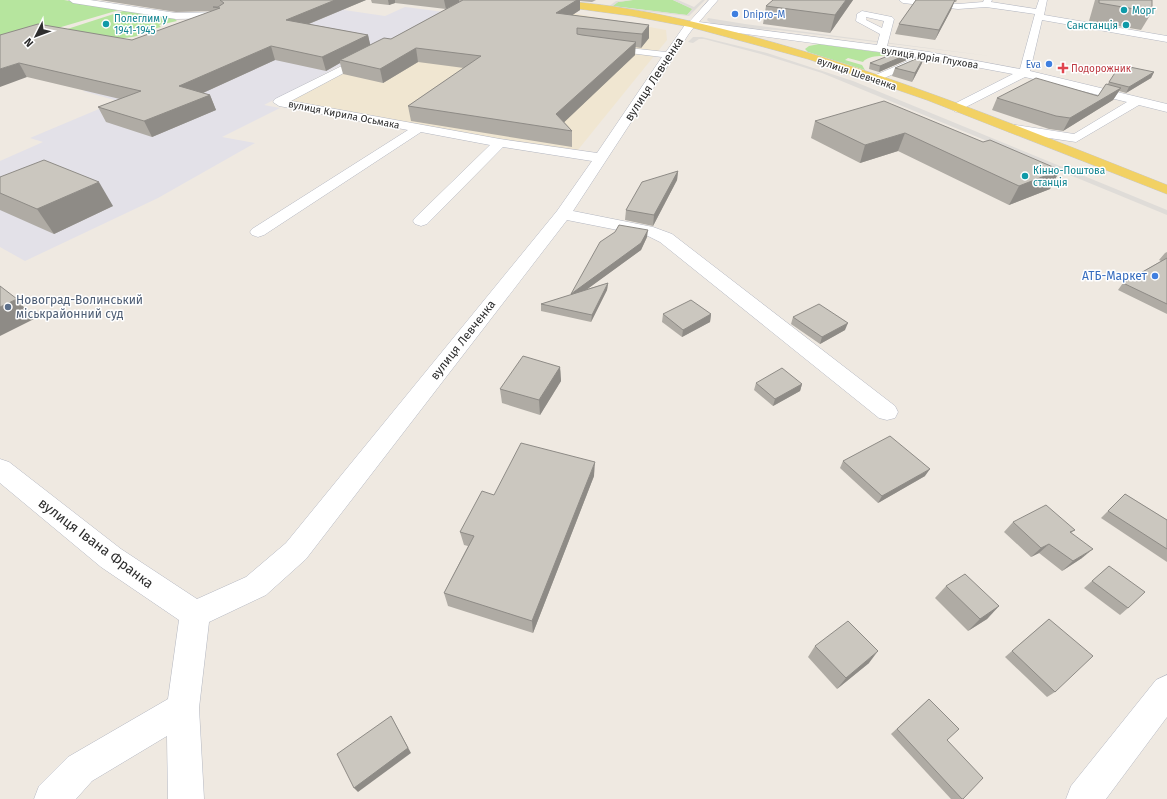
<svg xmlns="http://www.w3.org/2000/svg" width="1167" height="799" viewBox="0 0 1167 799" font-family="'Fira Sans',sans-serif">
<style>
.industrial{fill:#e3e1e8}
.education{fill:#f0e6d1}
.green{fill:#b6e59e}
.plaza{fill:#dfdcd8}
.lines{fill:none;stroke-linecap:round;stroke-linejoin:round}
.minor-casing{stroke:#b4b7c1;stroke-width:1}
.major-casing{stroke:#c9c9c9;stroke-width:1}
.minor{fill:#fff;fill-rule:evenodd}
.major{fill:#f2d163;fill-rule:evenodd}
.wall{fill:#afaba4}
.shaded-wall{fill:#8e8b86}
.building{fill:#cbc7bf;stroke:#8e8b86}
.culture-dot{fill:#0f9aa8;stroke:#fff;stroke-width:1.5}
.shop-dot{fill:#3f7fe0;stroke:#fff;stroke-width:1.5}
.health-dot{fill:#e0444e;stroke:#fff;stroke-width:1.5}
.service-dot{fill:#5c6f8a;stroke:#fff;stroke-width:1.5}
.labels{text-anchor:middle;stroke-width:3;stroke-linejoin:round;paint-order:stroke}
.far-culture-label{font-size:10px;fill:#0d838f;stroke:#fff;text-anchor:start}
.far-shop-label{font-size:10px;fill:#366cbe;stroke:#fff;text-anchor:start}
.far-street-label{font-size:10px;fill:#2e2e2e;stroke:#fff}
.far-health-label{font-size:10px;fill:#be3a42;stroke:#fff;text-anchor:start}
.street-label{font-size:12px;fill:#2e2e2e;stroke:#fff}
.shop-label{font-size:12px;fill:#366cbe;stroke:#fff;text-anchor:end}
.service-label{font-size:12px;fill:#4e5e75;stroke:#fff;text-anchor:start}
.near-street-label{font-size:14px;fill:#2e2e2e;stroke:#fff}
</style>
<rect width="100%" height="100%" fill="#efe9e1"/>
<!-- industrial -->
<path class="industrial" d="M 343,0 L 349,7 L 344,10 L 385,16 L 405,7 L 444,12 L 264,105 L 280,108 L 222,137 L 255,143 L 158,198 L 25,261 L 0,247 L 0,161 L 43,142 L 30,138 L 118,101 L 83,91 Z"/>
<!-- education -->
<path class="education" d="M 478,0 L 550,9 L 666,30 L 667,40 L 577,151 L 534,145 L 349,113 L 289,100 Z"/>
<!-- green -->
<g class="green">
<path d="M 0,0 L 64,0 L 119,10 L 0,45 Z"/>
<path d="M 633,0 L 673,0 L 693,9 L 687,15 L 612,6 L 618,2 Z"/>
<path d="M 126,10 L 174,18 L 177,21 L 159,25 L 161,27 L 141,32 L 143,34 C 121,43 80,35 55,33 Z"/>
<path d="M 819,44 L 899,55 C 889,56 869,54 863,62 L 848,58 L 845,60 L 862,65 L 865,70 L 808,52 L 805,49 L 809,46 Z"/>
</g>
<!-- plaza -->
<g class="plaza">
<path d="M 633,0 L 618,2 L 613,6 L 687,15 L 692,9 L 673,0 L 678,0 L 694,7 L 702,0 L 705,0 L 689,16 L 608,7 L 616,1 Z"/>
<path d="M 708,18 L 745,24 L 990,56 L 778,30 L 738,28 L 712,24 L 707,20 Z"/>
<path d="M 693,37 L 702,37 L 767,53 L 853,81 L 1167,210 L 1167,215 L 822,73 L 761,54 L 704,39 L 699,39 L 693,43 L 688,42 Z"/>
</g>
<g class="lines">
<defs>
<g id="minor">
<path d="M 69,0 L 90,0 L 176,13 L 222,12 L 227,15 L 222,18 L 176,19 L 73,3 Z"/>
<path d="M 709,0 L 718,0 L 699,22 L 877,45 L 880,34 L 856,21 L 857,14 L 862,11 L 892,17 L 894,19 L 887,46 L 929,52 L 1020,69 L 1035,14 L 986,7 L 958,9 L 903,3 L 899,0 L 923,0 L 958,4 L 983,2 L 984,0 L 992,0 L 991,2 L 1036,9 L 1039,0 L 1047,0 L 1044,15 L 1167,36 L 1167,42 L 1042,20 L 1030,71 L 1167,104 L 1167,112 L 1139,105 L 1076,142 L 1009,132 L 1003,128 L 1004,125 L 1009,124 L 1074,134 L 1127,102 L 1025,77 L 956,112 L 950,108 L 952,105 L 1013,74 L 927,58 L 926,60 L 875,82 L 869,79 L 871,77 L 917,57 L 694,27 L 688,35 L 573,211 L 653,227 L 672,234 L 895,406 L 898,412 L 895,418 L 887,420 L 879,418 L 660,242 L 648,236 L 567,220 L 306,559 L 266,595 L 209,622 L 199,708 L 204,799 L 168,799 L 167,736 L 92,781 L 76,799 L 34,799 L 39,786 L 68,757 L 168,699 L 179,620 L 101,567 L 0,483 L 0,459 L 9,462 L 121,549 L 197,599 L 246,577 L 286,543 L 557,211 L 592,161 L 503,147 L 427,224 L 421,226 L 415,224 L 413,221 L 415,218 L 490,145 L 421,132 L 264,235 L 258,237 L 252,235 L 250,232 L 252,229 L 408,130 L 279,106 L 273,102 L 275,99 L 368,53 L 373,56 L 372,58 L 291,101 L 500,139 L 597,153 L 662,57 L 605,50 L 600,47 L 601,45 L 666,52 L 687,22 L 690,21 ZM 866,17 L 884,21 L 882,28 L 866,20 Z"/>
<path d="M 1167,675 L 1167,717 L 1106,799 L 1066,799 L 1071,786 L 1156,680 Z"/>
</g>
<path id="major" d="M 531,0 C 593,0 658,13 719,28 C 873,66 1020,127 1167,185 L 1167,194 L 927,100 L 808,59 L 690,27 L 632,16 L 535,3 Z"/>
</defs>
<!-- minor casing -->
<use href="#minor" class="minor-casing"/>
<!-- major casing -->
<use href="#major" class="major-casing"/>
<!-- minor -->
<use href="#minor" class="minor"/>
<!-- major -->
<use href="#major" class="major"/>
</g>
<!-- wall -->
<g class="wall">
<path d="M 100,0 L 366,0 L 309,24 L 368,35 L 370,45 L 391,39 L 460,2 L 446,9 L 395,3 L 389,5 L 372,3 L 371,0 L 596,0 L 592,2 L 580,1 L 580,10 L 572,15 L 649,25 L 649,38 L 641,48 L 635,47 L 635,55 L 564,122 L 572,131 L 572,147 L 411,121 L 408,106 L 464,68 L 418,62 L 383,83 L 343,74 L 340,63 L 326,71 L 275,60 L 203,93 L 210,95 L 216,110 L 152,137 L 106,122 L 98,107 L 120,99 L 27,77 L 0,35 L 132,40 L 213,11 L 176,12 Z"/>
<path d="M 773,0 L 853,0 L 830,33 L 763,24 L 766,6 Z"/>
<path d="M 916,0 L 957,0 L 956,2 L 954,2 L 951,10 L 935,40 L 895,34 L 899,24 Z"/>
<path d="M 1095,0 L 1152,0 L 1152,12 L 1141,30 L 1089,21 Z"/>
<path d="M 913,52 L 911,58 L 879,72 L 869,69 L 870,63 Z"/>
<path d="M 922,63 L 912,82 L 892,76 L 895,68 Z"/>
<path d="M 1154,72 L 1151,78 L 1126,93 L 1119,91 L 1113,100 L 1063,131 L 1049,129 L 992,110 L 997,98 L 1098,96 L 1109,82 Z"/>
<path d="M 815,121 L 983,142 L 1060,170 L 1050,189 L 1009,205 L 898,151 L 860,163 L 811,138 Z"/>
<path d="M 678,171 L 677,180 L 653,226 L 625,220 L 626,210 Z"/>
<path d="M 0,177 L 113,206 L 54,234 L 0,210 Z"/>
<path d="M 647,237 L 641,250 L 587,289 L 608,283 L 607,290 L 591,322 L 541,311 L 541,304 L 571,295 Z"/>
<path d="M 1167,252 L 1167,314 L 1118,290 L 1123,283 L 1161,261 L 1159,260 L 1165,253 Z"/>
<path d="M 663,314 L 711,314 L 710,322 L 682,337 L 662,322 Z"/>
<path d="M 793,317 L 845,330 L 820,344 L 791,324 Z"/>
<path d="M 560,367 L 561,381 L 540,415 L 502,403 L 500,389 Z"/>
<path d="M 756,383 L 802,384 L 800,391 L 773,406 L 754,390 Z"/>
<path d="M 843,461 L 925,476 L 878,503 L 840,468 Z"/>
<path d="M 594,476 L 533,633 L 448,606 L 444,593 L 468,546 L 464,545 L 460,532 L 494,495 Z"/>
<path d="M 1125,494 L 1167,520 L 1167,562 L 1101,518 Z"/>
<path d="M 1013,522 L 1075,530 L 1071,533 L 1082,558 L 1062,571 L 1039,553 L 1031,557 L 1004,532 Z"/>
<path d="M 1109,566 L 1128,608 L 1120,615 L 1084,588 Z"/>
<path d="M 946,586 L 999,606 L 987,619 L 968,631 L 935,598 Z"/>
<path d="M 1049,619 L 1055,692 L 1047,697 L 1005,657 Z"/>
<path d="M 815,646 L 869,663 L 837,689 L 808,657 Z"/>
<path d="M 929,699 L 963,799 L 951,799 L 891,734 Z"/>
</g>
<!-- shaded-wall -->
<g class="shaded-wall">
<path d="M 335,0 L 366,0 L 289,32 L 286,20 Z"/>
<path d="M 388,0 L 395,0 L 395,3 L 389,5 Z"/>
<path d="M 444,0 L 459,0 L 459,2 L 446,9 Z"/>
<path d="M 577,0 L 580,0 L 580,10 L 556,26 L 556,13 Z"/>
<path d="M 846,0 L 853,0 L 830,33 L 835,15 Z"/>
<path d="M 955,0 L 951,10 L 935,40 L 939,30 Z"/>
<path d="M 649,25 L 649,38 L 641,48 L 642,34 Z"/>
<path d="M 368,35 L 371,48 L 340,60 L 340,63 L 326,71 L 322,57 Z"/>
<path d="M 636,42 L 635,55 L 557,129 L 556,114 Z"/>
<path d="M 271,46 L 275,60 L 185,101 L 179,86 Z"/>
<path d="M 416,48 L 418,62 L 383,83 L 380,69 Z"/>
<path d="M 913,52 L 911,58 L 879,72 L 880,66 Z"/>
<path d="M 925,55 L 922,63 L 912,82 L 915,73 Z"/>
<path d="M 19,63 L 27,77 L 0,87 L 0,69 Z"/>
<path d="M 1154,72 L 1151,78 L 1126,93 L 1129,87 Z"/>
<path d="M 1121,88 L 1113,100 L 1063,131 L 1070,118 Z"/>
<path d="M 210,95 L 216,110 L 152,137 L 144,121 Z"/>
<path d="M 905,133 L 898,151 L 860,163 L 865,145 Z"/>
<path d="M 1060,170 L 1050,189 L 1009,205 L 1019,186 Z"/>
<path d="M 678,171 L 677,180 L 653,226 L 654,215 Z"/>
<path d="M 99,182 L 113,206 L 54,234 L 37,209 Z"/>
<path d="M 648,230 L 647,237 L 641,250 L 571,301 L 571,294 Z"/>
<path d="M 608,283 L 607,290 L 591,322 L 592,315 Z"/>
<path d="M 17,299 L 34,319 L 0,336 L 0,307 Z"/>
<path d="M 711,314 L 710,322 L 682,337 L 683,330 Z"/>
<path d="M 848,323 L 845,330 L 820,344 L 822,337 Z"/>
<path d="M 560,367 L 561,381 L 540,415 L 539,400 Z"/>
<path d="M 802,384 L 800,391 L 773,406 L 775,399 Z"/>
<path d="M 595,462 L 594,476 L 533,633 L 532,621 Z"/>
<path d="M 930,469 L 925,476 L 878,503 L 882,496 Z"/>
<path d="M 1049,544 L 1039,553 L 1031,557 L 1041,548 Z"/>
<path d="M 1093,549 L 1082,558 L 1062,571 L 1073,561 Z"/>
<path d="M 999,606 L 987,619 L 968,631 L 980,619 Z"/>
<path d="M 878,651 L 869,663 L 837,689 L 846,678 Z"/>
<path d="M 391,716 L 411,753 L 358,792 L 354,788 Z"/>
</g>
<!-- building -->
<g class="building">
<path d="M 220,0 L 335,0 L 286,20 L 368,35 L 322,57 L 271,46 L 179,86 L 210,95 L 144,121 L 98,107 L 141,91 L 19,63 L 0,69 L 0,35 L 38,24 L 132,40 L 220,8 L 213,7 L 218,7 L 224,3 Z"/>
<path d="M 463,0 L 577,0 L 556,13 L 649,25 L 642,34 L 577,28 L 577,34 L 582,35 L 636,42 L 556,114 L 572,131 L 408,106 L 481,56 L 416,48 L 380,69 L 340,60 L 384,38 L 391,39 Z"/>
<path d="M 773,0 L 846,0 L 835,15 L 766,6 Z"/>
<path d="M 916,0 L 955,0 L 939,30 L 899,24 Z"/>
<path d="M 1099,0 L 1152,0 L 1152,12 L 1099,3 Z"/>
<path d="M 901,51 L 913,52 L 880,66 L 870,63 Z"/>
<path d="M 925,55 L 915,73 L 895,68 Z"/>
<path d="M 1120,65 L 1154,72 L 1129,87 L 1109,82 Z"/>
<path d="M 1036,78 L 1098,96 L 1106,84 L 1121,88 L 1070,118 L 1056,116 L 997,98 Z"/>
<path d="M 884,101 L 983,142 L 990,140 L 1060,170 L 1019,186 L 905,133 L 865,145 L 815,121 Z"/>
<path d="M 44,160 L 99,182 L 37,209 L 0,193 L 0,177 Z"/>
<path d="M 678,171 L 654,215 L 626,210 L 642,182 Z"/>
<path d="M 619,225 L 648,230 L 641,243 L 571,294 L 600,242 L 615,232 Z"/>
<path d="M 1167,258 L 1167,304 L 1123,283 Z"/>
<path d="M 608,283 L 592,315 L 541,304 Z"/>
<path d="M 0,286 L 17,299 L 0,307 Z"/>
<path d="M 691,300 L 711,314 L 683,330 L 663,314 Z"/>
<path d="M 819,304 L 848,323 L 822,337 L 793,317 Z"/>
<path d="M 523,356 L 560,367 L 539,400 L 500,389 Z"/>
<path d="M 782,368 L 802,384 L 775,399 L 756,383 Z"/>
<path d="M 890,436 L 930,469 L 882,496 L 843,461 Z"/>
<path d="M 521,443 L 595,462 L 532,621 L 444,593 L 474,536 L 460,532 L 482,491 L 494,495 Z"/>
<path d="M 1125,494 L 1167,520 L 1167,549 L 1108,511 Z"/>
<path d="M 1046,505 L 1075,530 L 1070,532 L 1093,549 L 1073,561 L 1049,544 L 1041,548 L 1013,522 Z"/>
<path d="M 1109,566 L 1145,592 L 1128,608 L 1092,581 Z"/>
<path d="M 965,574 L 999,606 L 980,619 L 946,586 Z"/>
<path d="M 1049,619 L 1093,656 L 1055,692 L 1012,651 Z"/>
<path d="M 848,621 L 878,651 L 846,678 L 815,646 Z"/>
<path d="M 929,699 L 959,729 L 947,740 L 983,778 L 963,799 L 962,799 L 897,729 Z"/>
<path d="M 391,716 L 408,748 L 354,788 L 337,754 Z"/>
</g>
<!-- markers -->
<g class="culture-dot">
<circle cx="1124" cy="10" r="4"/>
<circle cx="106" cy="24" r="4"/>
<circle cx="1126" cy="25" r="4"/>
<circle cx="1025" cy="176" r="4"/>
</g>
<g class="shop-dot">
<circle cx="735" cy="14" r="4"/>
<circle cx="1049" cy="64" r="4"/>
<circle cx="1155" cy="276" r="4"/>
</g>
<path class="health-dot" d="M1061 62h4v4h4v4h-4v4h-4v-4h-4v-4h4z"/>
<circle class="service-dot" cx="8" cy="307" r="4"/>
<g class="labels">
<!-- far-culture labels -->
<g class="far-culture-label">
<text x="1132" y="14">Морг</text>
<text x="114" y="22">Полеглим у<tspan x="114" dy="12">1941-1945</tspan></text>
<text x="1118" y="29" text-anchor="end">Санстанція</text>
<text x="1033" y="174">Кінно-Поштова<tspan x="1033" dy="12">станція</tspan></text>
</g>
<!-- far-shop labels -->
<g class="far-shop-label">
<text x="743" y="18">Dnipro-M</text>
<text x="1041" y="68" text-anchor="end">Eva</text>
</g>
<!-- far-street labels -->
<g class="far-street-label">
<text transform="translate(930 57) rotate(9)" y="4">вулиця Юрія Глухова</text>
<text transform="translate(857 73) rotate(19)" y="4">вулиця Шевченка</text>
<text transform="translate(344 114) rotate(11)" y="4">вулиця Кирила Осьмака</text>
</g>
<!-- far-health labels -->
<g class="far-health-label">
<text x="1071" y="72">Подорожник</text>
</g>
<!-- street labels -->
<g class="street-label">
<text transform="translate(654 79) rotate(-57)" y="4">вулиця Левченка</text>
<text transform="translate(463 340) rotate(-52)" y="4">вулиця Левченка</text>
</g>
<!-- shop labels -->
<g class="shop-label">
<text x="1147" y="280">АТБ-Маркет</text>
</g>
<!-- service labels -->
<g class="service-label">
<text x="16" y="304">Новоград-Волинський<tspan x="16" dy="14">міськрайонний суд</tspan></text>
</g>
<!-- near-street labels -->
<g class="near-street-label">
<text transform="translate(96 543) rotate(37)" y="5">вулиця Івана Франка</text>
</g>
</g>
<!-- north arrow -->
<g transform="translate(36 36) rotate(228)" stroke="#ffffff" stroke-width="3" paint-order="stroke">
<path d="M0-3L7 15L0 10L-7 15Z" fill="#2e2e2e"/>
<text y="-6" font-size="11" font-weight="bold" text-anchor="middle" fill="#2e2e2e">N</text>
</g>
</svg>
